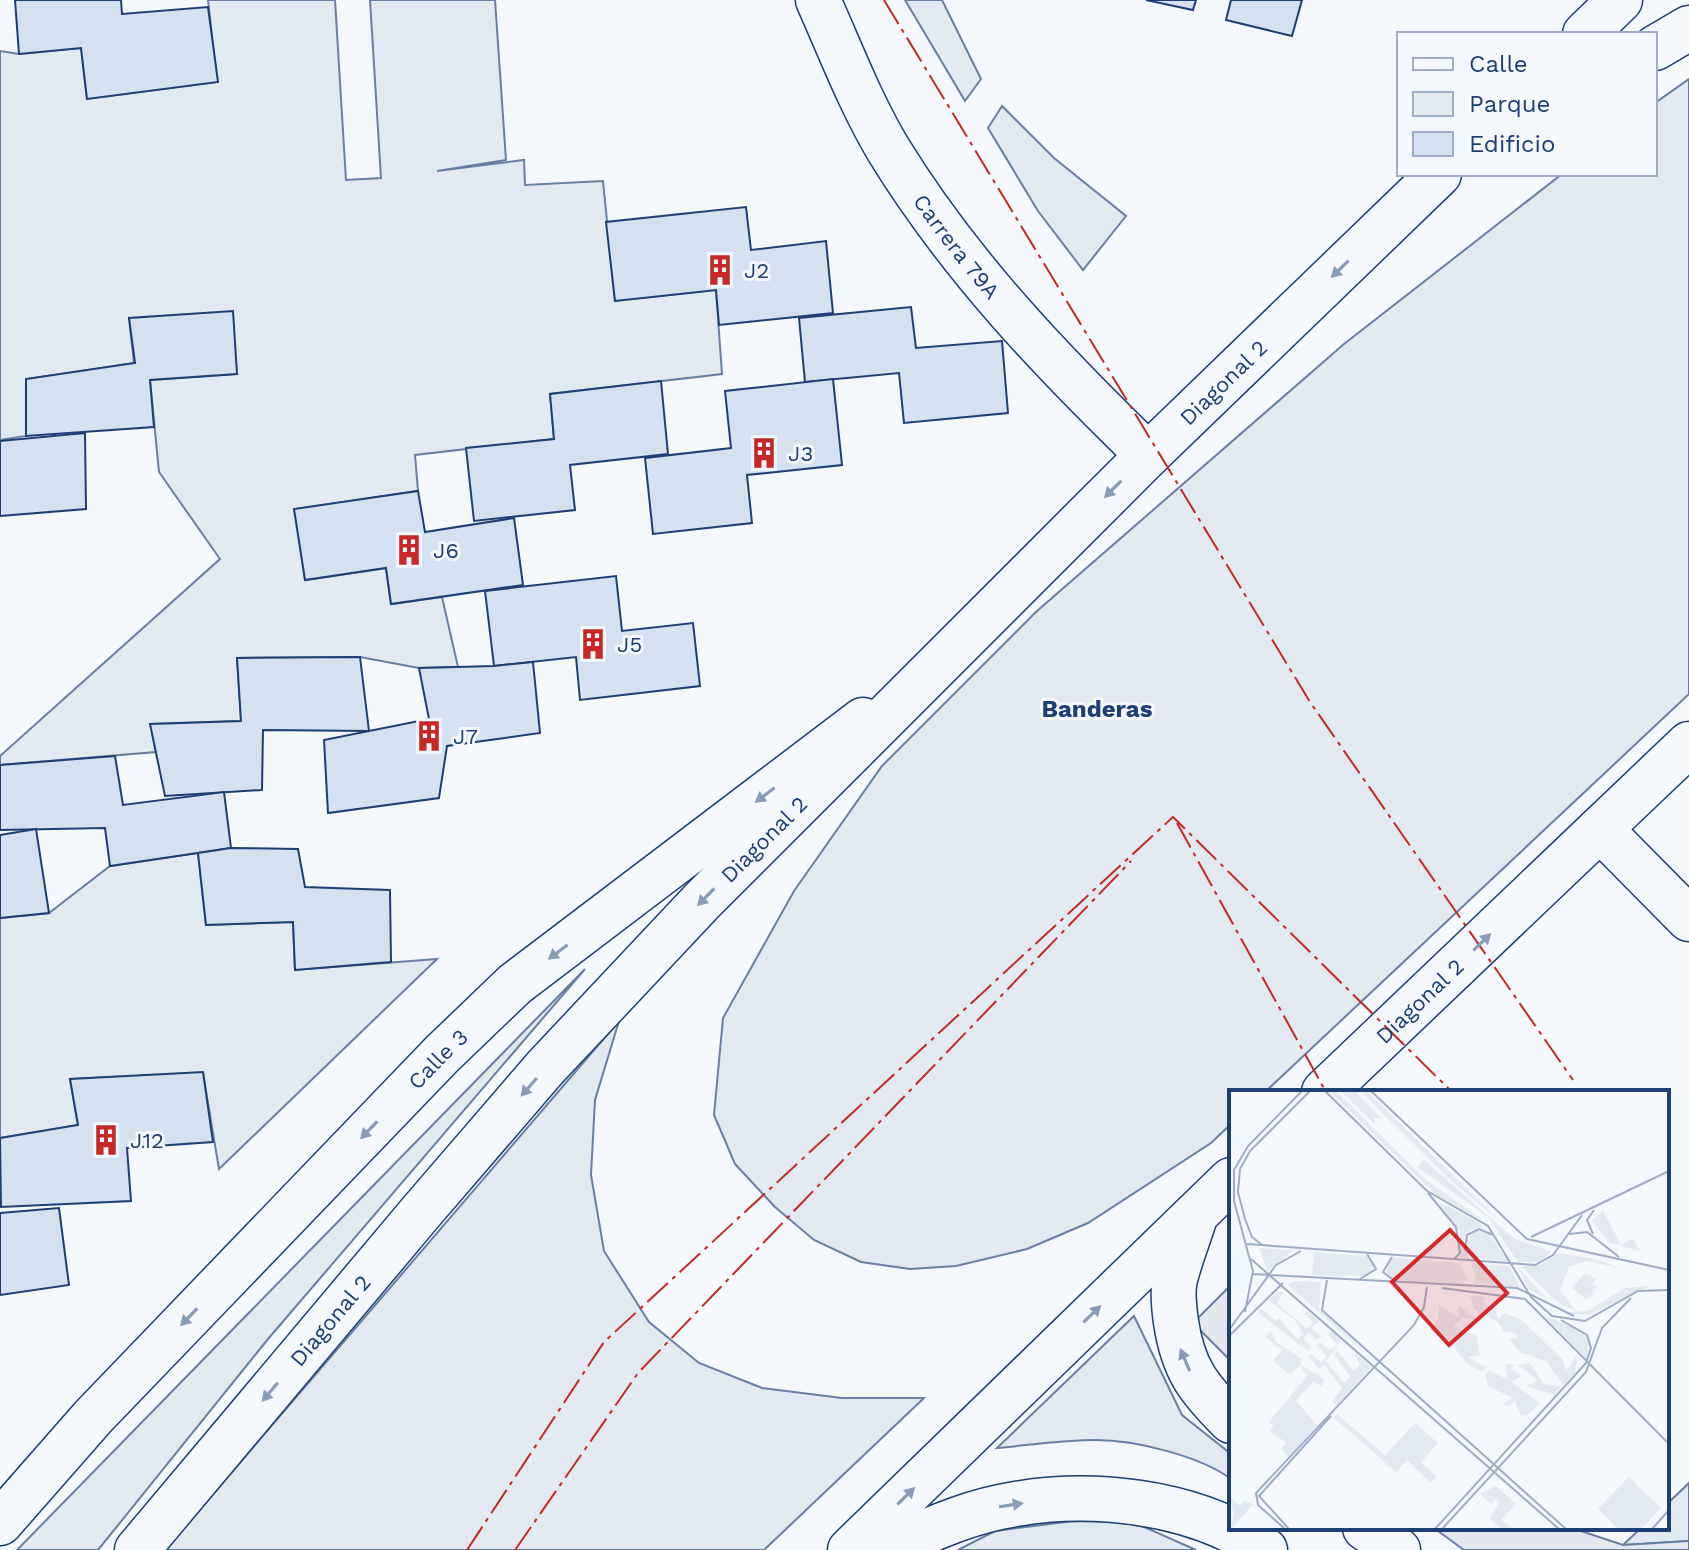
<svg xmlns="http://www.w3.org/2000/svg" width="1689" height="1550" viewBox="0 0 1689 1550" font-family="'Work Sans',sans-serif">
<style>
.green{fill:#e3e9f0;stroke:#687fa3;stroke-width:2}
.parking{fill:#e3e8f0;stroke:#687fa3;stroke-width:2}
.building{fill:#d5e0f0;stroke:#1d3f73;stroke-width:2}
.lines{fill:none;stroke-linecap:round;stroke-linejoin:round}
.minor-casing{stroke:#1d3f73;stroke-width:47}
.tertiary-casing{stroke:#1d3f73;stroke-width:47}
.primary-casing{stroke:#1d3f73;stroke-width:47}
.minor{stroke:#f4f7fb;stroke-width:44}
.tertiary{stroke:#f4f7fb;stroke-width:44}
.primary{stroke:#f4f7fb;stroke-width:44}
.power{stroke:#c62828;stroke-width:2;stroke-dasharray:28 6 4 6;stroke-linecap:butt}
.oneway{fill:#889bb7}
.labels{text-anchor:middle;stroke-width:6;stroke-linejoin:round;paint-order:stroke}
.street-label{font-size:22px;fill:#1d3f73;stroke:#f4f7fb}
.poi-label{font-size:22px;fill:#1d3f73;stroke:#f4f7fb;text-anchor:start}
.neighbourhood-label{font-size:24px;font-weight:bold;fill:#1d3f73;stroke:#f4f7fb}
.inset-road{fill:none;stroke:#9eadc5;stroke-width:2}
.view{fill:#d62828;fill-opacity:0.15;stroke:#d62828;stroke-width:4}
.inset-edge{fill:none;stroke:#1d3f73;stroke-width:4}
</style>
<rect width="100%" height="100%" fill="#f4f7fb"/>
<!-- green -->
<g class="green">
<path d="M 208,0 L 335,0 L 346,180 L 381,178 L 370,0 L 495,0 L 506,160 L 437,171 L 524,160 L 525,185 L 603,181 L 615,301 L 716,290 L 722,374 L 550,394 L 554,439 L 415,455 L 418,491 L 295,509 L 305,580 L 386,568 L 391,604 L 442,597 L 458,667 L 419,668 L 360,657 L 237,658 L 241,721 L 151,724 L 156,752 L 0,765 L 0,756 L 220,559 L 159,472 L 150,380 L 236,374 L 129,318 L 134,363 L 26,379 L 26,436 L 0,440 L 0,51 L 19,54 L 81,48 L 87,99 L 217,82 Z"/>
<path d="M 905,0 L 942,0 L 981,79 L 965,101 Z"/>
<path d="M 1689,79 L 1689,694 L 1265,1092 L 1231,1092 L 1231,1124 L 1211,1143 L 1088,1223 L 1027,1249 L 956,1266 L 910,1269 L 861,1262 L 814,1240 L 775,1207 L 735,1164 L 714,1115 L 723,1018 L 794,891 L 882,766 L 1037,611 L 1344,344 L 1562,174 L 1655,174 L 1655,103 Z"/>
<path d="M 1002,106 L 1054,158 L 1126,216 L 1083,270 L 1038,211 L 988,128 Z"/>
<path d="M 198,853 L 206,925 L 293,922 L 295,970 L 437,959 L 219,1169 L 203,1073 L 70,1079 L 78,1125 L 0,1138 L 0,918 L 49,913 L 110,866 Z"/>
<path d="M 585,969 L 268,1339 L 98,1550 L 17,1550 Z"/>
<path d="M 619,1021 L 595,1100 L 591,1175 L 604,1251 L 649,1322 L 699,1363 L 762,1388 L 842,1398 L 924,1398 L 764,1550 L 165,1550 Z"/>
<path d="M 1134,1316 L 1182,1415 L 1231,1454 L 1231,1479 C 1200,1456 1135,1440 1096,1440 C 1063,1440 1030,1445 997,1448 Z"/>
<path d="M 1689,1483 L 1689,1541 L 1623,1545 L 1641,1528 L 1667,1528 L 1667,1504 Z"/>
<path d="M 1073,1521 L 1133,1522 L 1196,1550 L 958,1550 L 995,1531 Z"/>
</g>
<!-- parking -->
<g class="parking">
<path d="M 1231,1285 L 1231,1361 L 1193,1323 Z"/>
<path d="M 1434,1528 L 1572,1528 L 1623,1545 L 1689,1541 L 1689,1550 L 1464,1550 Z"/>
</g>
<!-- building -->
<g class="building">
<path d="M 15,0 L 121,0 L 122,14 L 208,7 L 218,82 L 87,99 L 81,48 L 19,54 Z"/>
<path d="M 1146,0 L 1196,0 L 1193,10 Z"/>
<path d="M 1231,0 L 1302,0 L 1292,36 L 1226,20 Z"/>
<path d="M 746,207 L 751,250 L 826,241 L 833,313 L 719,325 L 716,290 L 615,301 L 606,222 Z"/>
<path d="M 911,307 L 916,348 L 1002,341 L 1008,413 L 904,423 L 899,373 L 805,382 L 799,318 Z"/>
<path d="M 233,311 L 237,374 L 150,380 L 154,427 L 26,436 L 26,379 L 135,363 L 129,318 Z"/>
<path d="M 833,379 L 842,465 L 747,475 L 752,523 L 653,534 L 645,458 L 731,448 L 725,391 Z"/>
<path d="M 661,381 L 668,454 L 570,465 L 575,510 L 474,521 L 466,448 L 554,439 L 550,394 Z"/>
<path d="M 85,433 L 86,509 L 0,516 L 0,441 Z"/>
<path d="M 418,491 L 425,532 L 514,518 L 523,585 L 391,604 L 386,568 L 305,580 L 294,509 Z"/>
<path d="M 616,576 L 622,631 L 693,623 L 700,686 L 580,700 L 576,657 L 494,666 L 485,591 Z"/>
<path d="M 360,657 L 369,731 L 263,730 L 262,790 L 165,796 L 150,724 L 241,721 L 237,658 Z"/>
<path d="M 533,662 L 540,733 L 447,746 L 439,798 L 328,813 L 324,740 L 429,719 L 419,668 L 494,666 Z"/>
<path d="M 115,756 L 123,805 L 224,792 L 231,848 L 110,866 L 105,828 L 0,830 L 0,765 Z"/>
<path d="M 36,829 L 49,913 L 0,918 L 0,835 Z"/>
<path d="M 231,848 L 298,849 L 305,887 L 390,890 L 391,962 L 295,970 L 293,922 L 206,925 L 198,853 Z"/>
<path d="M 203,1072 L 213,1142 L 127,1148 L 131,1201 L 1,1207 L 0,1138 L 78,1125 L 70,1079 Z"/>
<path d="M 59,1208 L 69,1285 L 0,1295 L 0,1213 Z"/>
</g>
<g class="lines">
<defs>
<path id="minor" d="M 1600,829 L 1689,919"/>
<g id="tertiary">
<path id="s1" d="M 818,0 C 840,49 860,102 888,149 C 959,265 1051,361 1148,455"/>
<path id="s2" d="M 0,1523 L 93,1417 L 442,1054 L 515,984 L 863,720"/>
</g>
<g id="primary">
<path d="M 1585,34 L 1620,0"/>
<path d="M 1655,48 L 1689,28"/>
<path id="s3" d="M 1324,1092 L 1689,744"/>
<path d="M 1194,1220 C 1188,1239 1180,1259 1175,1279 C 1172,1292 1174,1308 1176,1322 C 1183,1369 1198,1388 1231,1421"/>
<path d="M 1365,1528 L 1398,1550"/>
<path id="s4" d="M 137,1550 L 421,1212 L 545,1068 L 702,901 L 1148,455 L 1439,174"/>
<path d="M 850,1550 L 1231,1180"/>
<path d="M 886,1550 C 922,1533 961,1515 1000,1507 C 1085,1489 1192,1499 1265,1550"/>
</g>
</defs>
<!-- minor casing -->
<use href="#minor" class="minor-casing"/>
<!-- tertiary casing -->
<use href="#tertiary" class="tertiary-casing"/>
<!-- primary casing -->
<use href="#primary" class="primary-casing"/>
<!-- minor -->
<use href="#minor" class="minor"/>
<!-- tertiary -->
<use href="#tertiary" class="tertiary"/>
<!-- primary -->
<use href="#primary" class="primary"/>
<!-- power -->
<g class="power">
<path d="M 884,0 L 1310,702 L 1573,1080"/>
<path d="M 1177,823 L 1326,1092"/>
<path d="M 467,1550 L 604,1342 L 1173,817 L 1452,1092"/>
<path d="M 515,1550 L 638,1373 L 1131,861"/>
</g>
</g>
<!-- one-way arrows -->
<defs><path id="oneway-solid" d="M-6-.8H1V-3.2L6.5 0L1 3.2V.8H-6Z" transform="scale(2)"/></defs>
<g class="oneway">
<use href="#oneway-solid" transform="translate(1340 269) rotate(136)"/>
<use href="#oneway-solid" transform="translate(1113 489) rotate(135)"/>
<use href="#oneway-solid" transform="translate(765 795) rotate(143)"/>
<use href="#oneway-solid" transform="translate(706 897) rotate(134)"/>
<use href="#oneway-solid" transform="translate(1482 942) rotate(-44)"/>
<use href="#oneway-solid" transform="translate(558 952) rotate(143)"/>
<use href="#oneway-solid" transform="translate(529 1087) rotate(131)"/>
<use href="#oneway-solid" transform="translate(369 1130) rotate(134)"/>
<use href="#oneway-solid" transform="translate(1092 1314) rotate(-44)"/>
<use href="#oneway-solid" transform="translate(189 1317) rotate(134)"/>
<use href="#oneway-solid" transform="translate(1185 1360) rotate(-113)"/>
<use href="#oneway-solid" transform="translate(270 1392) rotate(130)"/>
<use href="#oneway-solid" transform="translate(906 1496) rotate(-44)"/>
<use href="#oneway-solid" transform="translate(1011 1505) rotate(-9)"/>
</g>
<!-- icons -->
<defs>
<symbol id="building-bare" viewBox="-9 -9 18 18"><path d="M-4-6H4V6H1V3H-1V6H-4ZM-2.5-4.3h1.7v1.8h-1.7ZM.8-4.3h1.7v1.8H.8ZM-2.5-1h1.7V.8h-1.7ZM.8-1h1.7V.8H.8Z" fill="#c62828" stroke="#f4f7fb" stroke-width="2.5" paint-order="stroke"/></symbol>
</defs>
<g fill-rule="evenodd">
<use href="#building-bare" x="698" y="248" width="44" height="44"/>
<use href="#building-bare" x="742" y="431" width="44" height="44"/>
<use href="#building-bare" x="387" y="528" width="44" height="44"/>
<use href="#building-bare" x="571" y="622" width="44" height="44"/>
<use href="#building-bare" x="407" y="714" width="44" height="44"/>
<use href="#building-bare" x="84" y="1118" width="44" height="44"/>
</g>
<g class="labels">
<!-- street labels -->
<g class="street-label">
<text dy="8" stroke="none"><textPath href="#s1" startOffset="284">Carrera 79A</textPath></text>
<text dy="8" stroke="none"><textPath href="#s4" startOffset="1596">Diagonal 2</textPath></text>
<text dy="8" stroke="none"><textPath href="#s4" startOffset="948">Diagonal 2</textPath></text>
<text dy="8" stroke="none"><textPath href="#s3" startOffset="132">Diagonal 2</textPath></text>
<text dy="8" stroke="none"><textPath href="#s2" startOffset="638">Calle 3</textPath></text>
<text dy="8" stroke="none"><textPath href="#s4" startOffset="300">Diagonal 2</textPath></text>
</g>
<!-- poi labels -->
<g class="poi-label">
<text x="744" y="278">J2</text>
<text x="788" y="461">J3</text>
<text x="433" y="558">J6</text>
<text x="617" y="652">J5</text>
<text x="453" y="744">J7</text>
<text x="130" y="1148">J12</text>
</g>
<!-- neighbourhood labels -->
<g class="neighbourhood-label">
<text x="1097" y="717">Banderas</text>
</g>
</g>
<!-- overview -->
<g transform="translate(1229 1090)">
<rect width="440" height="440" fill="#f4f7fb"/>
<path d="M 100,1 L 107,1 L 198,91 L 257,132 L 209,107 ZM 112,1 L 126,1 L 153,29 L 145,27 L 146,35 ZM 131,1 L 138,1 L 276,136 L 219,88 ZM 195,70 L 286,149 L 323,162 L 309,172 L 289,172 L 259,127 L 188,77 ZM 208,111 L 251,133 L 253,137 L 240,140 L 234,149 L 240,169 L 231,168 L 231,141 ZM 374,121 L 392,155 L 404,149 L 411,161 L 379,152 L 363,131 ZM 247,141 L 259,143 L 279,171 L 247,168 L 239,161 L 238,149 ZM 30,158 L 64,160 L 39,181 ZM 85,162 L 138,166 L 146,175 L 136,186 L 83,185 ZM 328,163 L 361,168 L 392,178 L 357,171 L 340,176 L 331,200 L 346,220 L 330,214 L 292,176 L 312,175 ZM 165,168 L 229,173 L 239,188 L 234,194 L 187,193 L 158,187 L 157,173 ZM 241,173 L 280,176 L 291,197 L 244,193 L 247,183 ZM 288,176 L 316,207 L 341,222 L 359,221 L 396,198 L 420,196 L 362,224 L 344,224 L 300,199 ZM 356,183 L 357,189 L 358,184 L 367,189 L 363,195 L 370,198 L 363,199 L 369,202 L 362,201 L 367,206 L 362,204 L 362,209 L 359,204 L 358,210 L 343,198 ZM 68,191 L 92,192 L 90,219 L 144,270 L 58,194 ZM 49,202 L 54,202 L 48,213 L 78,239 L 84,232 L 75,224 L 78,221 L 90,231 L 82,238 L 92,246 L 88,250 L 80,242 L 74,248 L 83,257 L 79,261 L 28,222 L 33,219 L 46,231 L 50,228 L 69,250 L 74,244 L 66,230 L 39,210 ZM 241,206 L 256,207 L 253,212 L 267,220 L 269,229 L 275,223 L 293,230 L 334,270 L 337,281 L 348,265 L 346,283 L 334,295 L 318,272 L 291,262 L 280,249 L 289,248 L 287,243 L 274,241 L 269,232 L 245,219 ZM 210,215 L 229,227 L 229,215 L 249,230 L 234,228 L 224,236 L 248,246 L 251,265 L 239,267 L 257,278 L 252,282 L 237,273 L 216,244 L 212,248 L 207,244 L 214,235 L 205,243 L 201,239 L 209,231 ZM 315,225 L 353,241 L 360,252 L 358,269 ZM 42,241 L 47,252 L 73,269 L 71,274 L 95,289 L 93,297 L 85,291 L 67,311 L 88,335 L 60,367 L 52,360 L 57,352 L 40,341 L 45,336 L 40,332 L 78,286 L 71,275 L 61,285 L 44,271 L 53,260 L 37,247 ZM 102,241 L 112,250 L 97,271 L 115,293 L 121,286 L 105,265 L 108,261 L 125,281 L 131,275 L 125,262 L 142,277 L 108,315 L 103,311 L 113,298 L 95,275 L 90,279 L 80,267 L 82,264 L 92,272 L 98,267 L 87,255 L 91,252 L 101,261 L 108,254 L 99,245 ZM 301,273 L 315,294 L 332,297 L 325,305 L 298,296 L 308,290 L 289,275 ZM 276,274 L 285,275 L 282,279 L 293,286 L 282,292 L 311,313 L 300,324 L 292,326 L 286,311 L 279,317 L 274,313 L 284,308 L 260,297 L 256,285 L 260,280 L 279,290 ZM 108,324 L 156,365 L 186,333 L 209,353 L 192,372 L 208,387 L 202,393 L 178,370 L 167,382 L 105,328 ZM 400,387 L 432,418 L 412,439 L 389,439 L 369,419 ZM 267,396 L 287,414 L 272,430 L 285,439 L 272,439 L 260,428 L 271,413 L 266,409 L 262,414 L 251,404 ZM 0,406 L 10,415 L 15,411 L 24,414 L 2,439 L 5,423 Z" fill="#e3e9f0"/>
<path class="inset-road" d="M 96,1 L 198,101 L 259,136 L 302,207 L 323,226 L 356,231 L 409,201 L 440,200M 142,1 L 298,149 L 440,180M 199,103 L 227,137 L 231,163 L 225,169M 340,144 L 358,142 L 390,167M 364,144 L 358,130 L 365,120M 302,147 L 440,81M 18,154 L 306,175 L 324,165 L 353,125M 33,155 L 23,147 L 16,129 L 9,102 L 11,79 L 21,61 L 81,1M 163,167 L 154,182 L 167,192M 22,169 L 330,439M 248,170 L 236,159 L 238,145 L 250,139 L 264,145M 24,184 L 288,198 L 345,226M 131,189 L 147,179 L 138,164M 98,190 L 93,220 L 337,439M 213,198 L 296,209 L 440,354M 16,222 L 24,181 L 5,111 L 5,80 L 19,56 L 73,1M 0,240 L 47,175 L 72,161M 0,246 L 54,193M 56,439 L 29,415 L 27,403 L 185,235 L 195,217 L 198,197M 60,439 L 30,406 L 102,326M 206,439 L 357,273 L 362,258 L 358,245 L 332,230M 213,439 L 357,282 L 373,238 L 402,208M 423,439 L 440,420"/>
<path class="view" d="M 221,140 L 278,203 L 220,255 L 163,192 Z"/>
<rect width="440" height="440" class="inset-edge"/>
</g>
<!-- legend -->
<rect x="1397" y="32" width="260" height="144" fill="#f4f7fb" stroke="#9eadc5" stroke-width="2"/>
<rect x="1413" y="58" width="40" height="12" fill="#f4f7fb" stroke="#9eadc5" stroke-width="2"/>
<text x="1469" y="72" font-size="24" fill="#1d3f73">Calle</text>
<rect x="1413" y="92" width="40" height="24" fill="#e3e9f0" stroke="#9eadc5" stroke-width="2"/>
<text x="1469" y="112" font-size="24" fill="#1d3f73">Parque</text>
<rect x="1413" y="132" width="40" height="24" fill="#d5e0f0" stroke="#9eadc5" stroke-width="2"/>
<text x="1469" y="152" font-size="24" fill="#1d3f73">Edificio</text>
</svg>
